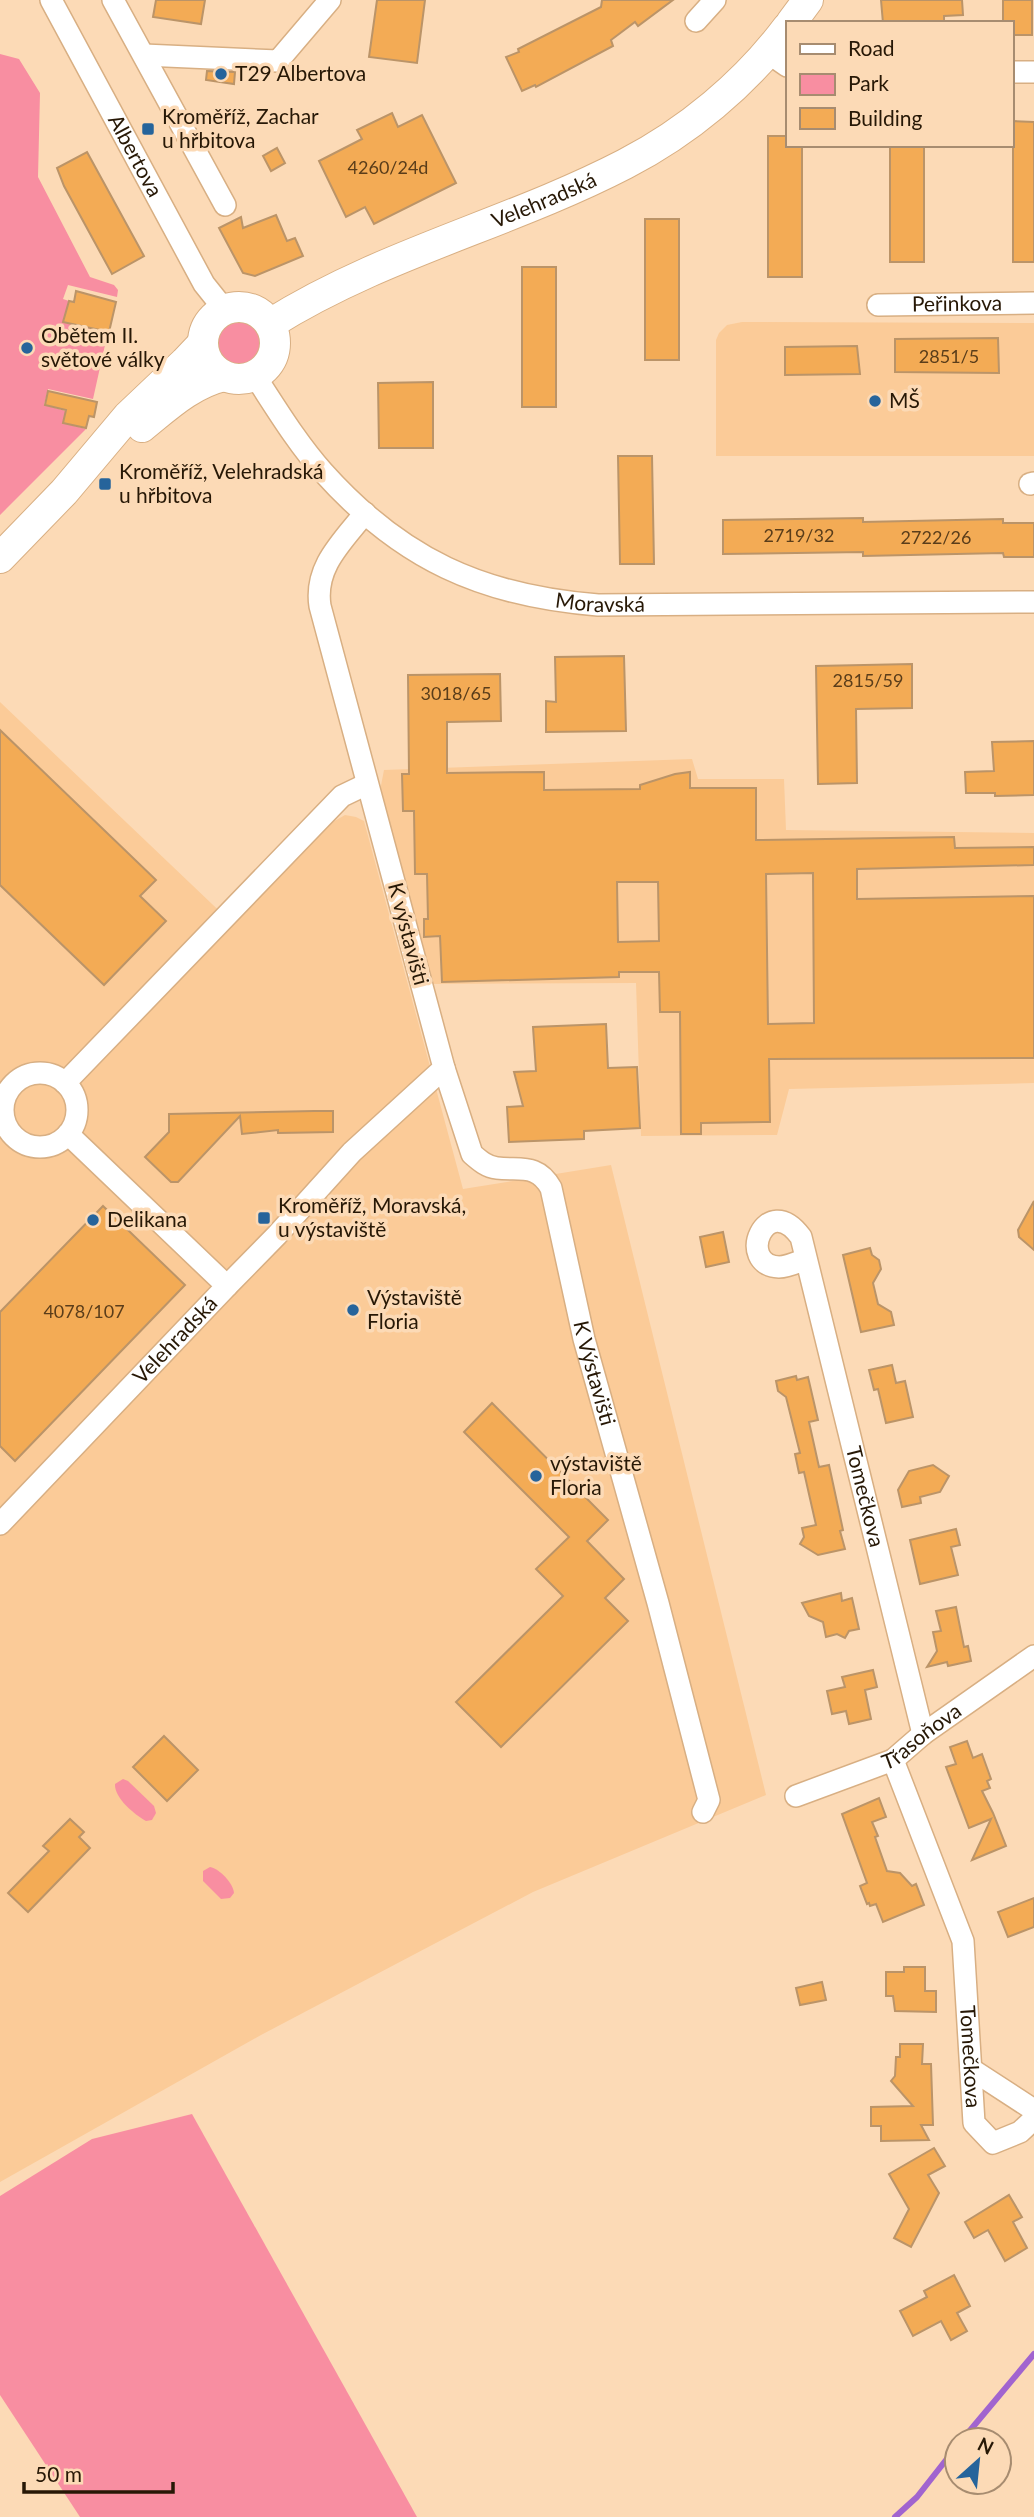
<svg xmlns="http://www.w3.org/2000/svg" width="1034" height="2517" viewBox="0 0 1034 2517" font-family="Lato,sans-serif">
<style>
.built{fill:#fbcb98}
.green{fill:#f88ea1}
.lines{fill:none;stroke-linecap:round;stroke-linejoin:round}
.stream{stroke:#a164cf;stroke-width:6}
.building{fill:#f3ab55;stroke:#bb9468;stroke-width:2;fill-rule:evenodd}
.street-casing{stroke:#d8af83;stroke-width:24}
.secondary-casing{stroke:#d8af83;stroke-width:32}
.street{stroke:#fff;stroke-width:21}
.secondary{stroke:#fff;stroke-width:30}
.poi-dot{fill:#26649b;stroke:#fcdab6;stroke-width:2.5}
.labels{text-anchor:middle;stroke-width:7;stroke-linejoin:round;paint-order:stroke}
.number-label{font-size:18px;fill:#5a3d1a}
.poi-label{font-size:21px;fill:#271806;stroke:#fcdab6;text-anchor:start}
.street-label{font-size:21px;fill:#271806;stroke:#fcdab6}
</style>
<rect width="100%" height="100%" fill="#fcdab6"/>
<!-- built -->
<g class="built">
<path d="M 742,322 L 1034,323 L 1034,456 L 716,456 L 716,340 L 719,333 L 727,325 Z"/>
<path d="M 0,702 L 233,924 L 331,823 L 345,815 L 356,817 L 364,821 L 463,1189 L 611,1165 L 766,1795 L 533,1892 L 261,2035 L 0,2182 Z"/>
<path d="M 692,759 L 698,779 L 784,779 L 786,830 L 1034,833 L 1034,1083 L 789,1089 L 777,1135 L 641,1136 L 636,983 L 427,984 L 378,801 L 384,770 Z"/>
</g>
<!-- green -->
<g class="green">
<path d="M 0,54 L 19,59 L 40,93 L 38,177 L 90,277 L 114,285 L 118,290 L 117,297 L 68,285 L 63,299 L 69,301 L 64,322 L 107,332 L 107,336 L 93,399 L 48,389 L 44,405 L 66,411 L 63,423 L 86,429 L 0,515 Z"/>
<circle cx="239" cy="342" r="26"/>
<path d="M 123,1779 L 128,1781 L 154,1806 L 156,1813 L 152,1820 L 146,1821 C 135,1815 114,1798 115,1784 Z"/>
<path d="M 210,1867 C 220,1869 233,1883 234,1893 L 230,1898 L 221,1899 L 203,1881 L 203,1871 Z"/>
<path d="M 192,2114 L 417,2517 L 80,2517 L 0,2395 L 0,2196 L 92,2139 Z"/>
</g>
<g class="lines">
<!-- stream -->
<g class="stream">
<path d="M 962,2440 L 1034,2354"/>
<path d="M 895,2517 L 917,2497 L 957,2446"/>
</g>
</g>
<!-- building -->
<g class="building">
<path d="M 156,0 L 205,0 L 201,24 L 153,17 Z"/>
<path d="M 377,0 L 425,0 L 417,63 L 369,57 Z"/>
<path d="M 602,0 L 673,0 L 638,26 L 635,22 L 611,40 L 613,46 L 536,87 L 535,85 L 522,91 L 506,57 L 519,52 L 518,49 L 601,7 Z"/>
<path d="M 881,0 L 962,0 L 963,15 L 944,16 L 944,23 L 883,23 Z"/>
<path d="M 1003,0 L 1032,0 L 1032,35 L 1011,35 L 1011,23 L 1003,23 Z"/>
<path d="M 207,71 L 235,72 L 234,84 L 206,80 Z"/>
<path d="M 392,113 L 398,127 L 422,115 L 456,183 L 374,224 L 365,207 L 346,217 L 319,161 L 362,139 L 357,130 Z"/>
<path d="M 1013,121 L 1034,122 L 1034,262 L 1013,262 Z"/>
<path d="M 768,136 L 787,136 L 787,145 L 802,145 L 802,277 L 768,277 Z"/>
<rect x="890" y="145" width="34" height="117"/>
<path d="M 277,148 L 285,163 L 271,171 L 263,156 Z"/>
<path d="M 87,152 L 144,256 L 112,274 L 64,186 L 57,168 Z"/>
<path d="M 276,215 L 287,241 L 295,238 L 303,256 L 255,276 L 243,273 L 219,228 L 241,217 L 243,228 Z"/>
<rect x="645" y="219" width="34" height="141"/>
<rect x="522" y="267" width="34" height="140"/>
<path d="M 76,291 L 116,302 L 109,332 L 63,322 L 69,301 L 74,302 Z"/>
<path d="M 998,338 L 999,373 L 895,372 L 895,339 Z"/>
<path d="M 857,346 L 860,374 L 785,375 L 785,347 Z"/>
<path d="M 433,382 L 433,448 L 379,448 L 378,383 Z"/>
<path d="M 48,391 L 97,402 L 94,417 L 89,416 L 86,428 L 63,423 L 66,410 L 45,405 Z"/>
<path d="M 618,456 L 652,456 L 654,564 L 620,564 Z"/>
<path d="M 863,518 L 863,522 L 1003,519 L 1003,523 L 1034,523 L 1034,557 L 1004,557 L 1003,553 L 863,556 L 863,552 L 723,554 L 723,520 Z"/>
<path d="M 624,656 L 626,731 L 546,732 L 546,701 L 556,702 L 555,657 Z"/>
<path d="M 912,664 L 912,708 L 856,709 L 857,783 L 818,784 L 816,666 Z"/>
<path d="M 500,674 L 501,721 L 447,722 L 447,773 L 544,772 L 544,790 L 640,789 L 640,785 L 675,774 L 690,772 L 690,788 L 756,788 L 756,840 L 954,837 L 955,848 L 1034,847 L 1034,865 L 857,869 L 857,899 L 1034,896 L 1034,1058 L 769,1059 L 770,1122 L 701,1123 L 701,1134 L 681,1134 L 680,1012 L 660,1012 L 659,972 L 619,972 L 619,977 L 442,982 L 440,936 L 424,937 L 424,919 L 428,919 L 427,874 L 415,874 L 414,811 L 403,811 L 402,774 L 409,774 L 408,675 ZM 813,873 L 814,1023 L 768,1024 L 766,874 ZM 617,882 L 658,882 L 659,941 L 618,942 Z"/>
<path d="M 0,730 L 156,880 L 140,896 L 166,921 L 104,985 L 0,885 Z"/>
<path d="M 1034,741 L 1034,795 L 995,796 L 995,793 L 966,793 L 965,772 L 994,771 L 992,742 Z"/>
<path d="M 606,1024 L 608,1068 L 637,1067 L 640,1128 L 584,1131 L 584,1139 L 509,1142 L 507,1107 L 523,1106 L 514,1072 L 536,1071 L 533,1027 Z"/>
<path d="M 314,1111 L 333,1111 L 333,1132 L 278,1133 L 278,1130 L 242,1134 L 240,1116 L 178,1182 L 171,1182 L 145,1157 L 169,1132 L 169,1114 Z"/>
<path d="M 1034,1201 L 1034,1250 L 1019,1237 L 1018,1230 Z"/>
<path d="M 103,1206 L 185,1285 L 15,1461 L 0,1446 L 0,1312 Z"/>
<path d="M 723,1232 L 729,1262 L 706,1267 L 700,1237 Z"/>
<path d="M 870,1248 L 872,1255 L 879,1260 L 881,1269 L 873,1283 L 878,1304 L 891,1312 L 894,1325 L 861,1332 L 843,1255 Z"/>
<path d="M 892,1365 L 896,1383 L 905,1381 L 913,1417 L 886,1423 L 878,1389 L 874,1390 L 869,1370 Z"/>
<path d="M 796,1376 L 797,1380 L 808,1377 L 818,1420 L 809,1422 L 819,1467 L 829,1465 L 843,1530 L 840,1531 L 845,1549 L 818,1555 L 800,1544 L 804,1537 L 802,1528 L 816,1525 L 804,1472 L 799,1473 L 795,1454 L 800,1453 L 786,1397 L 778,1391 L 776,1381 Z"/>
<path d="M 492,1403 L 608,1520 L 587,1541 L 624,1579 L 605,1598 L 628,1621 L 501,1747 L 456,1702 L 563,1596 L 536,1569 L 569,1537 L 464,1432 Z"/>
<path d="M 933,1465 L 949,1476 L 940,1492 L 920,1497 L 921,1503 L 902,1507 L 898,1490 L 909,1471 Z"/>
<path d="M 956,1529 L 960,1545 L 951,1547 L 958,1575 L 920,1584 L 910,1540 Z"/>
<path d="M 841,1593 L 842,1601 L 852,1598 L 859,1629 L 849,1631 L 845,1638 L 837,1634 L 826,1637 L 823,1622 L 809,1616 L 802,1603 Z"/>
<path d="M 956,1607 L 964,1647 L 968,1646 L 971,1661 L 948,1666 L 947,1662 L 927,1667 L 937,1651 L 933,1632 L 941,1631 L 936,1611 Z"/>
<path d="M 873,1670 L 877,1687 L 865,1690 L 871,1719 L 849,1724 L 846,1711 L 832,1714 L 827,1691 L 845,1687 L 842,1677 Z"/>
<path d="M 164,1736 L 198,1770 L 167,1801 L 133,1767 Z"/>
<path d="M 967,1741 L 973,1758 L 982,1754 L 991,1779 L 987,1781 L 990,1788 L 982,1791 L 993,1813 L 1006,1846 L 972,1860 L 991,1819 L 969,1828 L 946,1767 L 956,1764 L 950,1747 Z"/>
<path d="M 879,1798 L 886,1817 L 872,1822 L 878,1836 L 875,1837 L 887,1871 L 900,1873 L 912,1886 L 916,1884 L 924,1905 L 883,1922 L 876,1904 L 870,1906 L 869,1903 L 867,1904 L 860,1886 L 867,1883 L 842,1814 Z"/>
<path d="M 70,1819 L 84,1832 L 79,1837 L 90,1848 L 28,1912 L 8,1893 L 49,1851 L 43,1846 Z"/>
<path d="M 1034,1898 L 1034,1927 L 1008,1937 L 998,1912 Z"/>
<path d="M 904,1967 L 925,1967 L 925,1991 L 936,1991 L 936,2012 L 895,2011 L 893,1996 L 886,1996 L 886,1972 L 904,1972 Z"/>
<path d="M 822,1982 L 826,2000 L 800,2005 L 796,1988 Z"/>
<path d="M 900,2044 L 923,2044 L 922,2064 L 931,2064 L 933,2125 L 921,2125 L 929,2140 L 881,2141 L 881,2126 L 871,2126 L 871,2107 L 913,2106 L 891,2081 L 895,2076 L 896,2057 L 900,2057 Z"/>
<path d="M 934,2148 L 945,2166 L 928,2175 L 939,2193 L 911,2247 L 894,2238 L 909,2209 L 889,2174 Z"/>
<path d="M 1009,2195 L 1022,2217 L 1013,2222 L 1027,2248 L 1005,2261 L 988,2230 L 974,2238 L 965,2222 Z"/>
<path d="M 954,2275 L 970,2306 L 957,2313 L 967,2331 L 951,2340 L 941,2321 L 913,2336 L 900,2311 L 927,2297 L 924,2291 Z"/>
</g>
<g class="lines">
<defs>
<g id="street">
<path id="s1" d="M 51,0 L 204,284 L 224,309"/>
<path d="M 113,0 L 225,205"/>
<path d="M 696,21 L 715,0"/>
<path d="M 767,52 L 787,66"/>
<path d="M 144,55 L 278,61 L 330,0"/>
<path d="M 1011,72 L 1034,72"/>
<path id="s2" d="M 878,305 L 1034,303"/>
<path id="s3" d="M 255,376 C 276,408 297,443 323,472 C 401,559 482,596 598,605 L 1034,602"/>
<path d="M 1030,484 L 1034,483"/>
<path id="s4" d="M 444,1068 L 472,1154 C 480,1161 487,1167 497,1168 C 520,1171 537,1163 551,1188 L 584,1339 L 658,1603 L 709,1800 L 703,1812"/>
<circle cx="40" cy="1110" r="37"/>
<path d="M 65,1083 L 342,796 L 367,784"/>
<path id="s5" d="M 806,1259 C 798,1262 787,1267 779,1267 C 735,1265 766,1189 801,1237 L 923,1734"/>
<path d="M 227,1286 L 277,1235 L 352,1152 L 444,1068 L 320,606 C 314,567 342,542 365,513"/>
<path id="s6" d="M 0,1524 L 227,1286 L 68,1134"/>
<path id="s7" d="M 893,1760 L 963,1941 L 974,2123 L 993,2143 L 1020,2132 L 1034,2119"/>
<path id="s8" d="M 796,1796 L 893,1760 L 923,1734 L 1034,1656"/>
<path d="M 971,2069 L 1034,2110"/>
</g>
<g id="secondary">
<path d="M 791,23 L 808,0"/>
<circle cx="239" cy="343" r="36"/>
<path id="s9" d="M 270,324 C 381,254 509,224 625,164 C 687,132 745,84 787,28"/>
<path d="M 142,427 C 168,406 191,384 224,376"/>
<path d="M 0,558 L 64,492 L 128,416 L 185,362 L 203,343"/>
</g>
</defs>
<!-- street casing -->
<use href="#street" class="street-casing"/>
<!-- secondary casing -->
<use href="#secondary" class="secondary-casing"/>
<!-- street -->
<use href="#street" class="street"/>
<!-- secondary -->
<use href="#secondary" class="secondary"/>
</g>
<!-- markers -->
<g class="poi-dot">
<circle cx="221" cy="74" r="7"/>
<rect x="141" y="122" width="14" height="14" rx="3.5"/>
<circle cx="27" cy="348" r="7"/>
<circle cx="875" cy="401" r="7"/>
<rect x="98" y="477" width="14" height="14" rx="3.5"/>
<rect x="257" y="1211" width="14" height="14" rx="3.5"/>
<circle cx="93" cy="1220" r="7"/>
<circle cx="353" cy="1310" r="7"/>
<circle cx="536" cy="1476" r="7"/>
</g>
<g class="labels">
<!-- number labels -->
<g class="number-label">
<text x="388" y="174">4260/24d</text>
<text x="949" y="363">2851/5</text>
<text x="799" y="542">2719/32</text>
<text x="936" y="544">2722/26</text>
<text x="868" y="687">2815/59</text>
<text x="456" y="700">3018/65</text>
<text x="84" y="1318">4078/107</text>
</g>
<!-- poi labels -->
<g class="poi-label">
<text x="235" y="81">T29 Albertova</text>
<text x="162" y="124">Kroměříž, Zachar<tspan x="162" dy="24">u hřbitova</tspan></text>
<text x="41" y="343">Obětem II.<tspan x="41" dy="24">světové války</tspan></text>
<text x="889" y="408">MŠ</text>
<text x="119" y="479">Kroměříž, Velehradská<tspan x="119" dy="24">u hřbitova</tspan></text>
<text x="278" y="1213">Kroměříž, Moravská,<tspan x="278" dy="24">u výstaviště</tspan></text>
<text x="107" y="1227">Delikana</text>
<text x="367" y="1305">Výstaviště<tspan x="367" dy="24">Floria</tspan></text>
<text x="550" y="1471">výstaviště<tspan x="550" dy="24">Floria</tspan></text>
</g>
<!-- street labels -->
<g class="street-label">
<text dy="7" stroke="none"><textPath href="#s1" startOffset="177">Albertova</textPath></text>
<text dy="7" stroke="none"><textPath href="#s9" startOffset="301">Velehradská</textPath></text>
<text dy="7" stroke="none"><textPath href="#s2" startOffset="79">Peřinkova</textPath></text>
<text dy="7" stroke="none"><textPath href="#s3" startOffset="434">Moravská</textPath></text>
<text transform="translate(408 934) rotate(75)" y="7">K výstavišti</text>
<text dy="7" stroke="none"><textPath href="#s6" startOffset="254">Velehradská</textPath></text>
<text dy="7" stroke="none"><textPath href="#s4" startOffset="371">K Výstavišti</textPath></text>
<text dy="7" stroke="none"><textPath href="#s5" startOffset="394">Tomečkova</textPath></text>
<text dy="7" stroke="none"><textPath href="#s8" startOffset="140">Třasoňova</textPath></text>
<text dy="7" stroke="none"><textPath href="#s7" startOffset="310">Tomečkova</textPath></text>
</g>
</g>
<!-- legend -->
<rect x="786" y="21" width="228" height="126" fill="#fcdab6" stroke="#a78c70" stroke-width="2"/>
<rect x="800" y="44" width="35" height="10" fill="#ffffff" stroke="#a78c70" stroke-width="2"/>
<text x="848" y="56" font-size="21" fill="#271806">Road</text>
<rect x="800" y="74" width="35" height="21" fill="#f88ea1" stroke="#a78c70" stroke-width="2"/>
<text x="848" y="91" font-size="21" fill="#271806">Park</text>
<rect x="800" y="108" width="35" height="21" fill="#f3ab55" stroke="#a78c70" stroke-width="2"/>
<text x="848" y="126" font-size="21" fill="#271806">Building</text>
<!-- north arrow -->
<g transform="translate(978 2461) rotate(27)"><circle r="33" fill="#fcdab6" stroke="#a78c70" stroke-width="2"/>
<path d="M0-5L12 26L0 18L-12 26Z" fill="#26649b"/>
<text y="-10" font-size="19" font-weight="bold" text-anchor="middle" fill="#271806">N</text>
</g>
<!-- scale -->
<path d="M24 2482v10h149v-10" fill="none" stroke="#271806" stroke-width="3.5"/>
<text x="35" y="2482" font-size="21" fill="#271806" stroke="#fcdab6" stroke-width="5" paint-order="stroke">50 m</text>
</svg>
